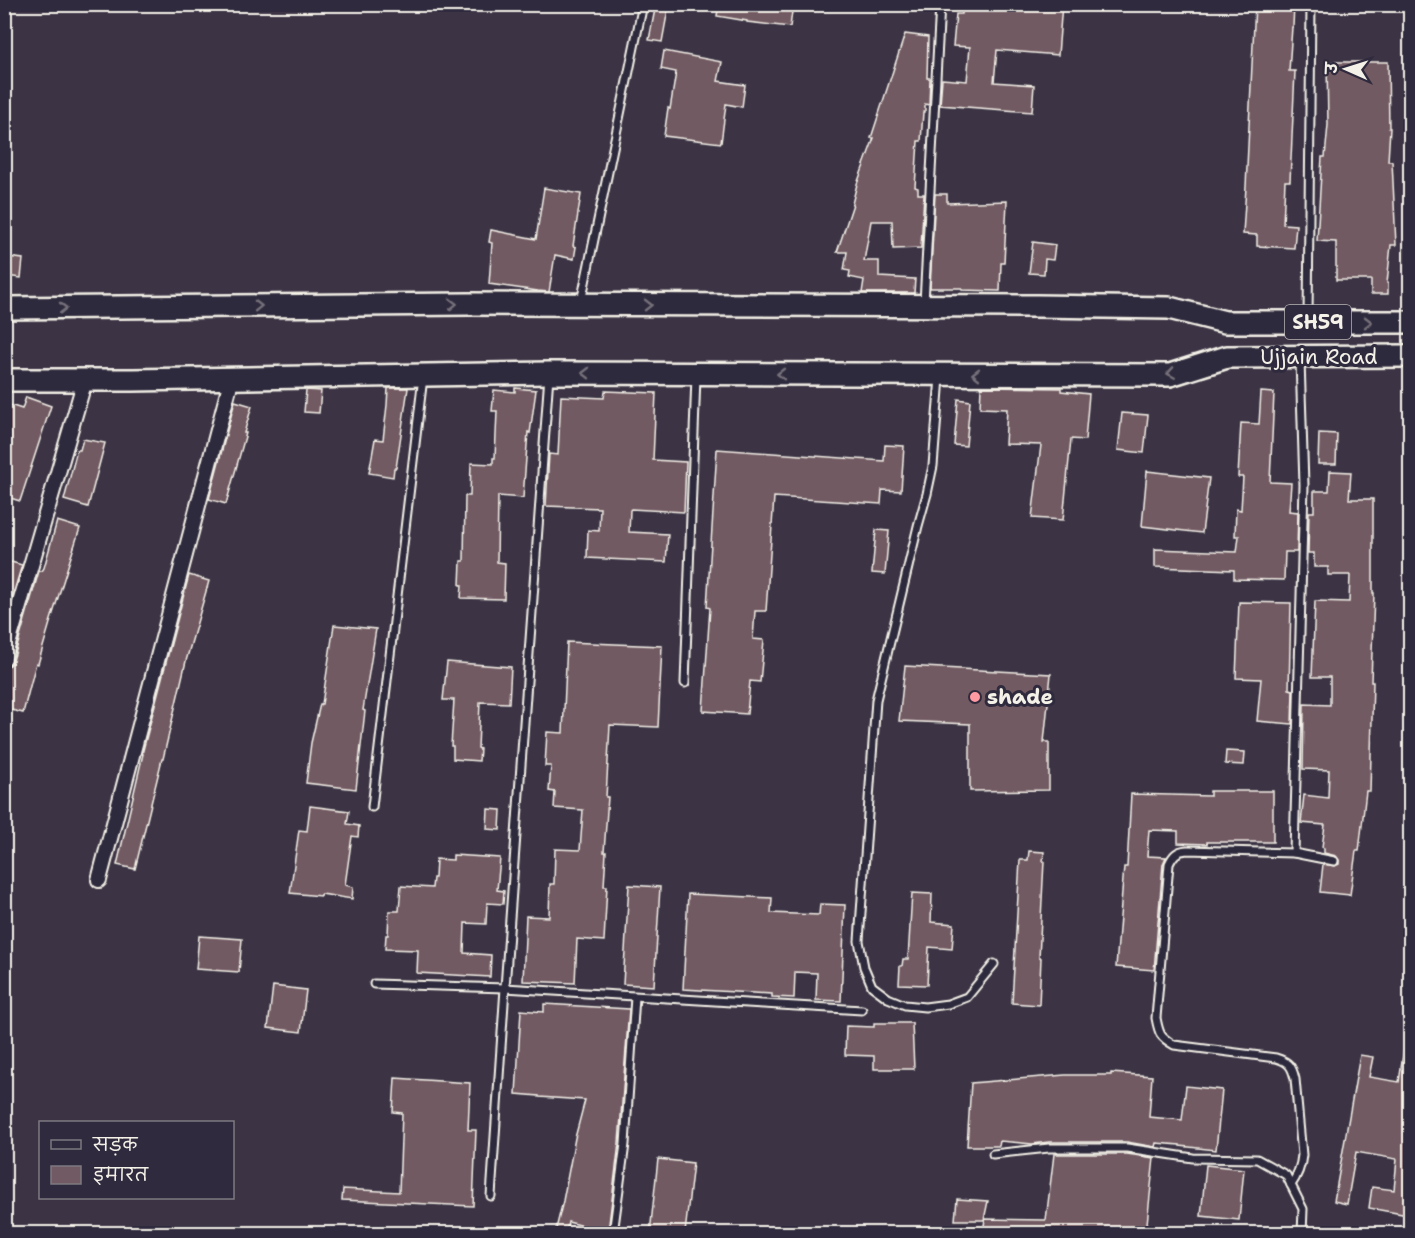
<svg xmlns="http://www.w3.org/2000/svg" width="1415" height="1238" viewBox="0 0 1415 1238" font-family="'Shantell Sans','Playpen Sans Deva',sans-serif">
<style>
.building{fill:#725a64;stroke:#f4f1e8;stroke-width:1.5}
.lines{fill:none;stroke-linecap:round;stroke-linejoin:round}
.lane-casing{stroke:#f4f1e8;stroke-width:11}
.street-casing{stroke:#f4f1e8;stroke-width:18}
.primary-casing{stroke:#f4f1e8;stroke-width:26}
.lane{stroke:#2f2a3d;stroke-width:7}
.street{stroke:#2f2a3d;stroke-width:14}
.primary{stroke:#2f2a3d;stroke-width:21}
.oneway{stroke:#747079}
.poi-dot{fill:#ff9aa2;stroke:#2f2a3d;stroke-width:2}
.labels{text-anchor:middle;stroke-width:6;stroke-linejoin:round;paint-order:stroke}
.shield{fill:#2f2a3d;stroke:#b9b5b5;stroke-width:1.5}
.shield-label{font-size:20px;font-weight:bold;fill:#f4f1e8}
.street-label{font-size:21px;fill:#f4f1e8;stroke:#2f2a3d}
.poi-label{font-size:21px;font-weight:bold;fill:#f4f1e8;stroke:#2f2a3d;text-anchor:start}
</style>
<rect width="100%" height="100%" fill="#3c3445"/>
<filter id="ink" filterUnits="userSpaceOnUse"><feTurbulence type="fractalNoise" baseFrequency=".0167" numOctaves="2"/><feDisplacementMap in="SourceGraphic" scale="12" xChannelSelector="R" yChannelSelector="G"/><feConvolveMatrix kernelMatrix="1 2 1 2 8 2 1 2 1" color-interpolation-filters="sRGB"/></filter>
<g filter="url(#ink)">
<!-- building -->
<g class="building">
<path d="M 656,4 L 669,4 L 662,42 L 649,40 Z"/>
<path d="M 719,4 L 793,4 L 790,27 L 747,22 L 747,21 L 717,16 Z"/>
<path d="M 963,4 L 1062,4 L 1058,55 L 997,50 L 994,82 L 1034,85 L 1032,112 L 940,105 L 942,79 L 967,81 L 970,47 L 953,46 L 956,14 L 962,14 Z"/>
<path d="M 1255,4 L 1294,4 L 1293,27 L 1292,27 L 1289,71 L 1295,71 L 1290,181 L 1285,181 L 1283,224 L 1296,225 L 1294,248 L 1257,246 L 1257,235 L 1243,234 L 1246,187 Z"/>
<path d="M 905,34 L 928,37 L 927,78 L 930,78 L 929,105 L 925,104 L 925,112 L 923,112 L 921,141 L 918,141 L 915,187 L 918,188 L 918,194 L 924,194 L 921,248 L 893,249 L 892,221 L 871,221 L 864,261 L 879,261 L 879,277 L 915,279 L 914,293 L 862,293 L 864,280 L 849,277 L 850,271 L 844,270 L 847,252 L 837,252 L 853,204 L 852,204 L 857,184 L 874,138 L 871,138 Z"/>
<path d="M 664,51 L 722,62 L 718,81 L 745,85 L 742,107 L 726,104 L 721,143 L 664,136 L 668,108 L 670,109 L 676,72 L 661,69 Z"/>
<path d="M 1327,62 L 1388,62 L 1389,128 L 1390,128 L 1388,161 L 1392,161 L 1396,245 L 1391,245 L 1387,283 L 1388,283 L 1388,294 L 1371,294 L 1371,280 L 1336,280 L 1336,242 L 1317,241 L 1322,157 L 1325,157 L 1328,125 Z"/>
<path d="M 544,188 L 581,194 L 573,246 L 576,247 L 574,259 L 555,255 L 549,292 L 538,291 L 489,284 L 492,243 L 489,242 L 491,230 L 536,239 Z"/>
<path d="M 935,194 L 947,194 L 947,203 L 1007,201 L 1004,263 L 1001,263 L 1000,291 L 962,290 L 962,288 L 930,288 Z"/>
<path d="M 1033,242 L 1055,245 L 1053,260 L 1045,259 L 1044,274 L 1029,273 Z"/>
<path d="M 8,257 L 23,259 L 21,278 L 6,276 Z"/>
<path d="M 981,387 L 1061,388 L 1061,391 L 1089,394 L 1085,440 L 1071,439 L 1063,520 L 1032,518 L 1041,445 L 1005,444 L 1007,409 L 980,408 Z"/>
<path d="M 388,388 L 408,388 L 396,468 L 394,468 L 393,477 L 369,473 L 375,439 L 383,440 L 387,405 Z"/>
<path d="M 515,388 L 536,390 L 530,433 L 528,432 L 523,498 L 498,496 L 497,562 L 505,563 L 504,599 L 461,598 L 462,585 L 460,585 L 461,561 L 464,561 L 465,496 L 470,496 L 471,463 L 493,464 L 493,458 L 495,458 L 497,411 L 492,411 L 494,390 L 515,392 Z"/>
<path d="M 306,390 L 321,391 L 319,413 L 304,412 Z"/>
<path d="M 605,391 L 656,393 L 653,460 L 686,462 L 684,512 L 631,509 L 630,510 L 629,532 L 668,534 L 666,562 L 587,558 L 588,530 L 599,531 L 600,508 L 546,506 L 549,454 L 558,455 L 561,396 L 604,398 Z"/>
<path d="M 1261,392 L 1274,393 L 1270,482 L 1291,483 L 1289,511 L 1298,512 L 1297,552 L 1285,552 L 1284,580 L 1234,579 L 1234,570 L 1155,567 L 1155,549 L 1237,552 L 1239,536 L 1235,536 L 1236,509 L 1241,510 L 1243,477 L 1238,477 L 1241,423 L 1259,424 Z"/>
<path d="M 26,397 L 51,406 L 20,501 L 4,496 L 4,403 L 22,409 Z"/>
<path d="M 958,399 L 970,401 L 966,446 L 954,445 Z"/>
<path d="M 235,401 L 252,406 L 244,433 L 246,433 L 226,504 L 209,499 Z"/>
<path d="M 1122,413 L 1148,415 L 1144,453 L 1118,450 Z"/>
<path d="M 1319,433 L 1337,434 L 1336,464 L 1318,464 Z"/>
<path d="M 83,439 L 105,443 L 88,507 L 64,500 L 77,450 L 80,450 Z"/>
<path d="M 885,445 L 904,446 L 901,491 L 882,490 L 881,504 L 774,497 L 766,611 L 755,611 L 753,639 L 764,640 L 760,682 L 750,681 L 747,714 L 703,711 L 710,608 L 707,607 L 717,449 L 884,461 Z"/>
<path d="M 1147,471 L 1209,478 L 1202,533 L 1142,526 Z"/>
<path d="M 1330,471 L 1351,472 L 1349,499 L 1373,499 L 1373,593 L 1374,593 L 1371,682 L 1373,682 L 1370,791 L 1366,791 L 1359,851 L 1356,851 L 1350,895 L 1320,892 L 1323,864 L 1335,866 L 1339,864 L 1339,860 L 1336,856 L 1324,853 L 1324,848 L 1322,847 L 1325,825 L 1301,823 L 1304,795 L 1328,798 L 1329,770 L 1303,769 L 1304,704 L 1330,705 L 1330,677 L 1312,677 L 1315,601 L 1349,602 L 1350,575 L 1328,575 L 1328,567 L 1314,567 L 1314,553 L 1308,553 L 1309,512 L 1314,512 L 1314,491 L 1329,491 Z"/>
<path d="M 57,521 L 80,528 L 50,623 L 38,664 L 36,663 L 23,713 L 4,708 L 4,667 L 10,665 L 13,661 L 39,571 L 42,571 L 44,568 Z"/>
<path d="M 876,530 L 889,531 L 885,574 L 872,573 Z"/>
<path d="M 4,560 L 22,565 L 4,624 Z"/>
<path d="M 189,575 L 209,581 L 186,661 L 163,759 L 162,759 L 135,869 L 117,865 L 143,754 L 142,754 Z"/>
<path d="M 1239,602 L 1291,603 L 1289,689 L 1293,690 L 1292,724 L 1257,721 L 1261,679 L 1236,678 Z"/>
<path d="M 334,625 L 376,629 L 363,710 L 365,711 L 356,789 L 306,783 L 311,743 L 320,704 L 322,704 Z"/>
<path d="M 567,642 L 662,646 L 658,727 L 610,725 L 606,797 L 608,797 L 604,852 L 606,852 L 604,886 L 607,886 L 604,941 L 577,939 L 575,983 L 523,981 L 526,916 L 549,917 L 550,884 L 554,884 L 555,849 L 580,850 L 583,810 L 554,808 L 555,792 L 549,791 L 551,766 L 545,766 L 547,732 L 563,733 Z"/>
<path d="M 447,662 L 511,667 L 509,703 L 480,702 L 478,748 L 480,749 L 479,761 L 453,759 L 453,746 L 451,746 L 454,700 L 443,700 Z"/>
<path d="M 905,666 L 1051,674 L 1044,742 L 1049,742 L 1049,790 L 970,791 L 970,724 L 899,721 Z"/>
<path d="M 1226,751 L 1245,752 L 1244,765 L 1225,764 Z"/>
<path d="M 1210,791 L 1273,791 L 1273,842 L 1207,842 L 1207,844 L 1178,843 L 1178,831 L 1149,830 L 1147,856 L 1166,857 L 1163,864 L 1154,970 L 1116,967 L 1124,867 L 1127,867 L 1131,794 L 1210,796 Z"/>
<path d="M 310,806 L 349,811 L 347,824 L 359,826 L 358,837 L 352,836 L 345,885 L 353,887 L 352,899 L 321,894 L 321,896 L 290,893 L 299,830 L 307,831 Z"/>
<path d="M 488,809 L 501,810 L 500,830 L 487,829 Z"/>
<path d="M 1029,851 L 1044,852 L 1043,861 L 1044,861 L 1039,958 L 1041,958 L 1039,1005 L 1012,1003 L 1020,860 L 1028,860 Z"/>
<path d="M 453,855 L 500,858 L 497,890 L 504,891 L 503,904 L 487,903 L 486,924 L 465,923 L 464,953 L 491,955 L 490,977 L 417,973 L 418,950 L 385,949 L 386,935 L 388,935 L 389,911 L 399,911 L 401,886 L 432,888 L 433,878 L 435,878 L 436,859 L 453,860 Z"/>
<path d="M 629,885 L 660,887 L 654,986 L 623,984 Z"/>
<path d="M 912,893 L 932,894 L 931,922 L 954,924 L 952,949 L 929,947 L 927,985 L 899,984 L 900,966 L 902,966 L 903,959 L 908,959 Z"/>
<path d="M 688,894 L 772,898 L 771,913 L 819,915 L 820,904 L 845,905 L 841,1001 L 816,1000 L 817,973 L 795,972 L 794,998 L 772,997 L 772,994 L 683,989 Z"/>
<path d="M 199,936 L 242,939 L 239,972 L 196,969 Z"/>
<path d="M 273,986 L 306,990 L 301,1032 L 268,1028 Z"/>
<path d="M 544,1004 L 629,1009 L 619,1143 L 608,1232 L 568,1222 L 566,1233 L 555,1233 L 563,1201 L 575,1138 L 585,1100 L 539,1097 L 539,1096 L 516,1094 L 521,1010 L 544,1012 Z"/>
<path d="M 874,1023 L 912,1023 L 914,1069 L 874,1069 L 874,1056 L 845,1055 L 846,1026 L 874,1027 Z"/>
<path d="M 1404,1048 L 1410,1049 L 1410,1201 L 1408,1215 L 1369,1208 L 1372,1187 L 1394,1190 L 1397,1159 L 1356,1152 L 1347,1204 L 1334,1201 L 1360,1055 L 1373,1057 L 1369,1077 L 1399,1082 Z"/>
<path d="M 1111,1073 L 1152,1076 L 1149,1117 L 1182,1120 L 1186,1086 L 1222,1090 L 1216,1150 L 1180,1146 L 1180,1145 L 1156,1143 L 1155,1147 L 1127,1142 L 1049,1142 L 1032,1144 L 1000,1141 L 999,1146 L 967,1146 L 971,1083 L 1065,1075 L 1111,1075 Z"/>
<path d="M 395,1078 L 470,1083 L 468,1130 L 476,1130 L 473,1206 L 342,1200 L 343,1189 L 399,1192 L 402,1113 L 393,1112 Z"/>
<path d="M 1054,1154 L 1127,1154 L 1154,1158 L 1146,1233 L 983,1233 L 985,1219 L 1046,1220 Z"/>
<path d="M 658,1159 L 693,1163 L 685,1233 L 650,1233 Z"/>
<path d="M 1206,1165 L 1244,1169 L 1239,1220 L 1201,1216 Z"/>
<path d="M 957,1199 L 988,1201 L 984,1220 L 955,1220 Z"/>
</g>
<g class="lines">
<defs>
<g id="lane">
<path d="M 581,302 L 643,4"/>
<path d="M 924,303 L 940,4"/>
<path d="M 1308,320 L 1311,4"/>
<path d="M 940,377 L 933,466 L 927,494 L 918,526 L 876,700 L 859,941 L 864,967 L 872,986 L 888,998 L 905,1005 L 925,1007 L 948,1004 L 967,997 L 994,964"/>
<path d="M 685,683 L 696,376"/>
<path d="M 372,807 L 423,377"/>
<path d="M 1294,853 L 1304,485 L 1300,360"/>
<path d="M 374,984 L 505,988 L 862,1010"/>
<path d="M 993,1154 L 1049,1148 L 1127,1148 L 1193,1158 L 1257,1159 L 1286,1175 L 1303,1209 L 1302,1234"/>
<path d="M 1291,1185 C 1298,1175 1301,1167 1302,1155 L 1295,1079 C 1292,1066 1289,1062 1276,1058 L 1174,1045 C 1160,1037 1159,1034 1156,1018 L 1169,864 C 1173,855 1177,851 1187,850 L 1294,853 L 1334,861"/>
<path d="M 491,1196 L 505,988 L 549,375"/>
<path d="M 613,1234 L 625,1144 L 635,997"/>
</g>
<g id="street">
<path d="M 4,658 L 85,380"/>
<path d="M 99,880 L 232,377"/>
</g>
<g id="primary">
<path d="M 4,308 L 469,304 L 1037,306 L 1169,308 L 1225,322 L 1410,322"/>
<path d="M 4,380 L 133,380 L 549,373 L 1170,375 L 1227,357 L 1410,356"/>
</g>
</defs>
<!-- lane casing -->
<use href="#lane" class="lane-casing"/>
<!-- street casing -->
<use href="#street" class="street-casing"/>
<!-- primary casing -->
<use href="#primary" class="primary-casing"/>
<!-- lane -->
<use href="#lane" class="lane"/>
<!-- street -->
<use href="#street" class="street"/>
<!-- primary -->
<use href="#primary" class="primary"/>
</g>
<!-- one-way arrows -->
<defs><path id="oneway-chevron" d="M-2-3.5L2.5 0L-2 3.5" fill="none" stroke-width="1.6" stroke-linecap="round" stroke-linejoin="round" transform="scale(1.5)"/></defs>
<g class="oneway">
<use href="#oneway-chevron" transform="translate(453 304) rotate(-1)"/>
<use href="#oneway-chevron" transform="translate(648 305)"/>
<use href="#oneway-chevron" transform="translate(258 306) rotate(-1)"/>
<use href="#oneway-chevron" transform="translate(63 308) rotate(-1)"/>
<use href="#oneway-chevron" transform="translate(1368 322)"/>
<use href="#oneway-chevron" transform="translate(586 373) rotate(-180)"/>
<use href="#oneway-chevron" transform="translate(1171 373) rotate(171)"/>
<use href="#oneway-chevron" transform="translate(781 374) rotate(-180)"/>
<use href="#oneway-chevron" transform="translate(976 374) rotate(-180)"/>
</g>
</g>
<!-- markers -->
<circle class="poi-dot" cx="975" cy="697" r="6"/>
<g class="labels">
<!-- shield labels -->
<rect class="shield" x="1285" y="305" width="66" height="34" rx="4.5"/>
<g class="shield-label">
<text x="1318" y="329">SH59</text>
</g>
<!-- street labels -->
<g class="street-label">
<text x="1319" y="364">Ujjain Road</text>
</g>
<!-- poi labels -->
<g class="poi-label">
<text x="987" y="704">shade</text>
</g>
</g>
<!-- margin -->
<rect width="1415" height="1238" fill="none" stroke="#2f2a3d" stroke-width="24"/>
<rect x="12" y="12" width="1391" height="1214" fill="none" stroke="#f4f1e8" stroke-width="2" filter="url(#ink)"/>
<!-- legend -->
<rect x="39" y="1121" width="195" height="78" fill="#2f2a3d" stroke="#7e7a81" stroke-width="1.5"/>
<rect x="51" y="1140" width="30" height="9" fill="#2f2a3d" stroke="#7e7a81" stroke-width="1.5"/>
<text x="93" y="1151" font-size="18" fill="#f4f1e8">सड़क</text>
<rect x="51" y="1166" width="30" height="18" fill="#725a64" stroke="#7e7a81" stroke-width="1.5"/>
<text x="93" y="1181" font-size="18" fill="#f4f1e8">इमारत</text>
<!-- north arrow -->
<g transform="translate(1346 69) rotate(273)" stroke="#2f2a3d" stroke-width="4.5" paint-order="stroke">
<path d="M0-4.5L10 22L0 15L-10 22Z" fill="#f4f1e8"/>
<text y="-9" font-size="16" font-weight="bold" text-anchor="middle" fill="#f4f1e8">उ</text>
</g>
</svg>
